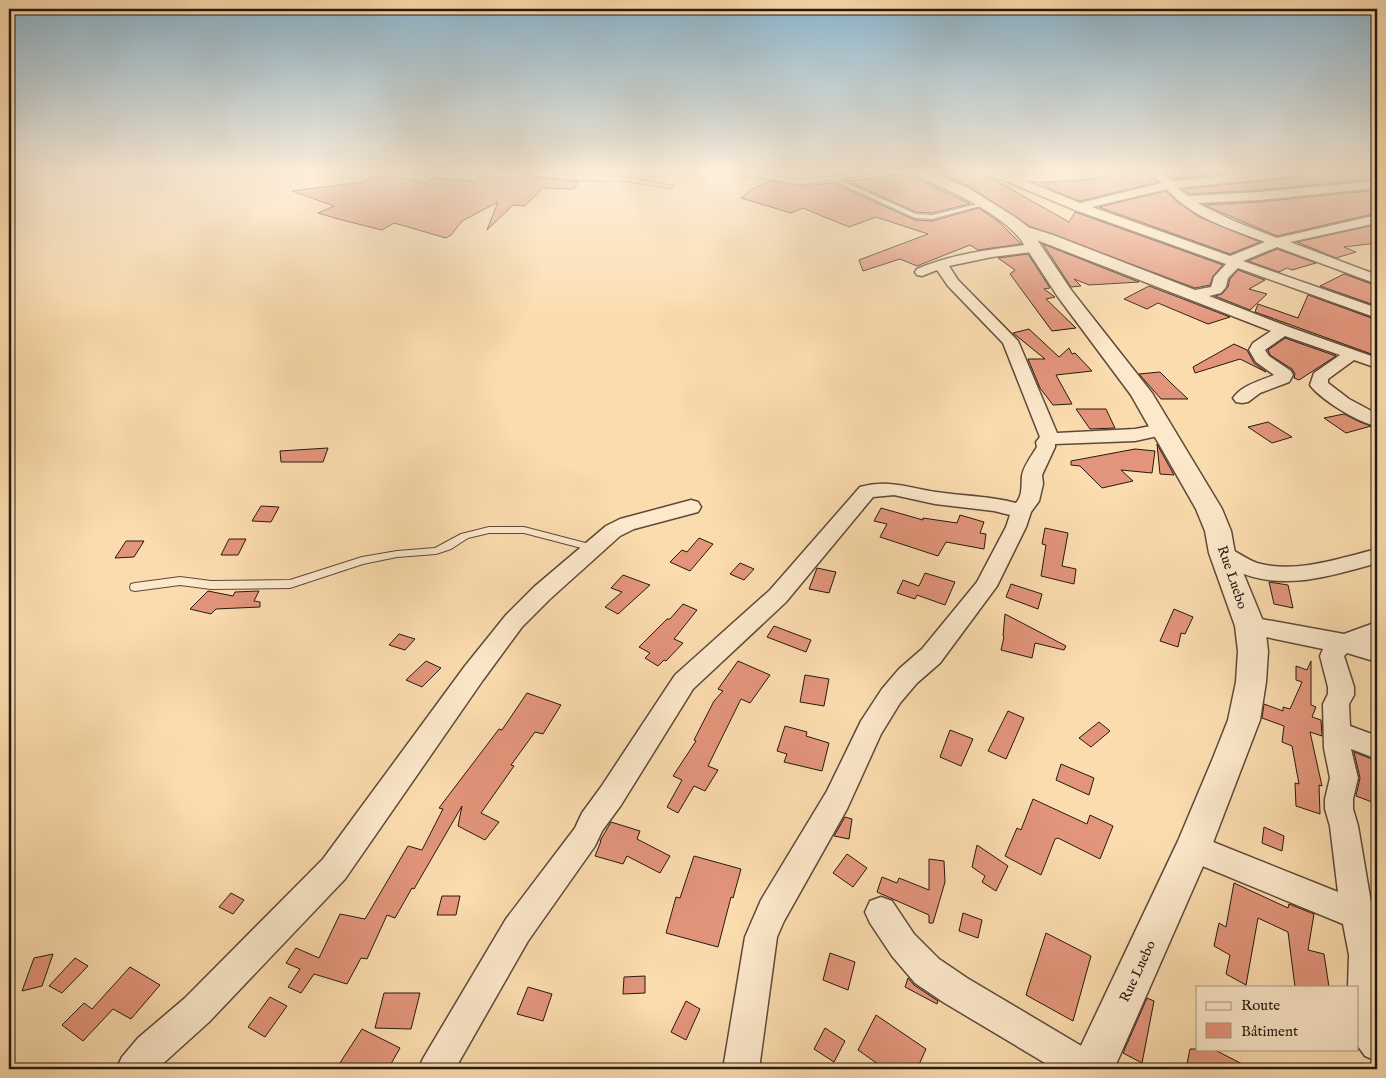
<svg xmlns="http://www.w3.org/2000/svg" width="1386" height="1078" viewBox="0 0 1386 1078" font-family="'IM FELL English',serif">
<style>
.building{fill:#e3957b;stroke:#271812}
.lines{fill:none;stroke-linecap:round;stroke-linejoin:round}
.service-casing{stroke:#5c4939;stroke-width:2}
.minor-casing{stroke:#5c4939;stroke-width:3}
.tertiary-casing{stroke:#5c4939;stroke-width:3}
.service{fill:#fce8ca;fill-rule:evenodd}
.minor{fill:#fce8ca;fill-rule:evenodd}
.tertiary{fill:#fce8ca;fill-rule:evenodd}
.labels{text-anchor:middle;stroke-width:4;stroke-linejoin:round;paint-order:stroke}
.street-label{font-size:14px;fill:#271812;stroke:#fce8ca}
</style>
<rect width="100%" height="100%" fill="#fbdcae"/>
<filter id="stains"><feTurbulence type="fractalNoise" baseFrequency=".004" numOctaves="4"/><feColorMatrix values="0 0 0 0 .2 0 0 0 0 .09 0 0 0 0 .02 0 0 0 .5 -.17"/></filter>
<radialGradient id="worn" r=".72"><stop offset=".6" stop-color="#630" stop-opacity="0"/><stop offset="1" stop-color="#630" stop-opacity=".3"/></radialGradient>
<!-- building -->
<g class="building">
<path d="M 938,172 L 970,172 L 993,179 L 1069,222 L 1075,212 L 1223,265 L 1213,276 L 1210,285 L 1195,288 L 1029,226 L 969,186 Z"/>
<path d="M 1116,172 L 1145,172 L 1158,182 L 1080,201 L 1050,189 L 1042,183 L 1099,179 Z"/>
<path d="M 1209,172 L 1238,172 L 1173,179 L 1170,177 Z"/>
<path d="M 1308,172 L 1377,172 L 1377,179 L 1260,190 L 1189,194 L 1183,189 L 1301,177 Z"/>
<path d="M 911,173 L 913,177 L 970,204 L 932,213 L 916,212 L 845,180 L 853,181 Z"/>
<path d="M 381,174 L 426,183 L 434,178 L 473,181 L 478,177 L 542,178 L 578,182 L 574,189 L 543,188 L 525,206 L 513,205 L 487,230 L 498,202 L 462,221 L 451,235 L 446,238 L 394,223 L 382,230 L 338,219 L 318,213 L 334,206 L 292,191 L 364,182 Z"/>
<path d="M 769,181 L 802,186 L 833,183 L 915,220 L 932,221 L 979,208 L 999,222 L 1021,244 L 978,250 L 970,245 L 917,266 L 900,259 L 863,271 L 859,260 L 928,234 L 876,217 L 849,227 L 803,208 L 791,213 L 741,198 L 752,189 Z"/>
<path d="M 1377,190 L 1377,213 L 1277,236 L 1204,205 L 1260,202 Z"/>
<path d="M 1166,191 L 1176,201 L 1199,217 L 1260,242 L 1230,254 L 1099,207 Z"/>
<path d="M 1370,226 L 1377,229 L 1377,243 L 1344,247 L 1356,252 L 1336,258 L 1297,242 Z"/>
<path d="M 1043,244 L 1139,282 L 1089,285 L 1074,279 L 1081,286 L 1071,287 Z"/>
<path d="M 1277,249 L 1316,263 L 1292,270 L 1287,268 L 1279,272 L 1248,261 Z"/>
<path d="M 1028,254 L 1050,288 L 1044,289 L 1055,297 L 1046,299 L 1076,328 L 1052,331 L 1010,274 L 1015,270 L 998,258 Z"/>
<path d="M 1238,270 L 1265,280 L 1249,289 L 1267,294 L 1250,310 L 1215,296 L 1222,294 L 1228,287 L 1230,279 Z"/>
<path d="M 1344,274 L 1377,286 L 1377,306 L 1320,286 Z"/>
<path d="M 1149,286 L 1230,317 L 1208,324 L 1158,303 L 1147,309 L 1124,299 Z"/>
<path d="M 1308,295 L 1377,320 L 1377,354 L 1374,355 L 1255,312 L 1258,304 L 1298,318 Z"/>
<path d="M 1029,329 L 1059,357 L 1069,348 L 1072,354 L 1075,353 L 1092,371 L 1056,375 L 1072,404 L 1053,405 L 1040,388 L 1028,359 L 1045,359 L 1013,333 Z"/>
<path d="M 1285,338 L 1336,356 L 1299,380 L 1294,378 L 1295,374 L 1292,369 L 1270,355 L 1268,350 Z"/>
<path d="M 1234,344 L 1247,350 L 1254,363 L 1266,372 L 1240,359 L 1195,373 L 1193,367 Z"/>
<path d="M 1160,372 L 1172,384 L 1188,399 L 1161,399 L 1139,374 Z"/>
<path d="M 1076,409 L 1106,409 L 1115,428 L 1090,429 Z"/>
<path d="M 1344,414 L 1360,422 L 1371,426 L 1346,433 L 1324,418 Z"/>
<path d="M 1268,422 L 1292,437 L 1272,443 L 1248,427 Z"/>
<path d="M 1157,444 L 1174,475 L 1160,474 Z"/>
<path d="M 328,448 L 323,462 L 281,462 L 280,451 Z"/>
<path d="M 1135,449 L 1155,451 L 1152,473 L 1121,470 L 1133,481 L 1102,488 L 1080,466 L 1071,465 L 1071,461 Z"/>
<path d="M 261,506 L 279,507 L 271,522 L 252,521 Z"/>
<path d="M 881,508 L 923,520 L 923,518 L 957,523 L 960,515 L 984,522 L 980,533 L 986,534 L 984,549 L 946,542 L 938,556 L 880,537 L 887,524 L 874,521 Z"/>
<path d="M 1045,528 L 1068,533 L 1062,566 L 1076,569 L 1074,584 L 1041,576 L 1046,545 L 1042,544 Z"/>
<path d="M 699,538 L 713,544 L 690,571 L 670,562 L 682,550 L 687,552 Z"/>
<path d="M 229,539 L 246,539 L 238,555 L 221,555 Z"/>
<path d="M 126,541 L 144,541 L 134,557 L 115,558 Z"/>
<path d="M 740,563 L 754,569 L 744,580 L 730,574 Z"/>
<path d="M 817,568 L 836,572 L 829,593 L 809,589 Z"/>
<path d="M 925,573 L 955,582 L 945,605 L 917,595 L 915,599 L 897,593 L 903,580 L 919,586 Z"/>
<path d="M 623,575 L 650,585 L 618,614 L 605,607 L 622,592 L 611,588 Z"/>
<path d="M 1269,582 L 1288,585 L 1293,608 L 1274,604 Z"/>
<path d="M 1011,584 L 1042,594 L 1038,609 L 1006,597 Z"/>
<path d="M 208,591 L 233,596 L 235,592 L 259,591 L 254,601 L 260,602 L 260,607 L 216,609 L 211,614 L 190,609 Z"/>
<path d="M 683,604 L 697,610 L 674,639 L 683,643 L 666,661 L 664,660 L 658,666 L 645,658 L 650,653 L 639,647 L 667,619 L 670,619 Z"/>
<path d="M 1174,609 L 1193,617 L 1185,634 L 1181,633 L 1178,647 L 1160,641 Z"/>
<path d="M 1005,614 L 1066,646 L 1064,650 L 1035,643 L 1032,658 L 1001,650 L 1004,637 L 1003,636 Z"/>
<path d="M 774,626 L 811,640 L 806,652 L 767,637 Z"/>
<path d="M 399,634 L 415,639 L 405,650 L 389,645 Z"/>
<path d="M 426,661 L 441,668 L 422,687 L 406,680 Z"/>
<path d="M 738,661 L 770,675 L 750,703 L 741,699 L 708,766 L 718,770 L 705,791 L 694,786 L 678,813 L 667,807 L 682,780 L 673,776 L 696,741 L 694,740 L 714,701 L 723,691 L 718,689 Z"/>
<path d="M 1311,661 L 1311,705 L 1316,707 L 1312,717 L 1321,720 L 1322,736 L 1310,732 L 1322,786 L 1319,785 L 1320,814 L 1296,806 L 1295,783 L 1299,784 L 1292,746 L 1282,742 L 1284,726 L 1262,718 L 1264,704 L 1283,711 L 1283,707 L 1290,709 L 1302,682 L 1296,680 L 1296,666 L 1307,670 Z"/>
<path d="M 805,675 L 829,679 L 824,706 L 800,702 Z"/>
<path d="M 527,693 L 561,705 L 543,734 L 535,732 L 511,765 L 514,766 L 481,813 L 499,822 L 485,840 L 458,826 L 462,806 L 414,889 L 412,888 L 395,918 L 387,915 L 367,959 L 361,958 L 347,984 L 314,974 L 301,993 L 288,987 L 300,969 L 286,963 L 296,948 L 319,958 L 340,914 L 365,919 L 408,846 L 422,850 L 443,809 L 439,808 L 499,729 L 502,730 Z"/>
<path d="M 1008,711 L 1024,718 L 1006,759 L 988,751 Z"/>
<path d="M 1099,722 L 1110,731 L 1091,747 L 1079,738 Z"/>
<path d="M 785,726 L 807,732 L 806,736 L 829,743 L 822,771 L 784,762 L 787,754 L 777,751 Z"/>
<path d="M 950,730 L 973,739 L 961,766 L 940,757 Z"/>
<path d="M 1354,752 L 1377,761 L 1377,783 L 1372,781 L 1372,802 L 1356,796 L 1360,778 Z"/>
<path d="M 1061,764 L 1094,778 L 1089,795 L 1056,780 Z"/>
<path d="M 1033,799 L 1087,824 L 1090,815 L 1113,826 L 1100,859 L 1058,838 L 1055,839 L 1041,875 L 1005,856 L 1017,828 L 1021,830 Z"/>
<path d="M 845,817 L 852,819 L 849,839 L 834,836 Z"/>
<path d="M 611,822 L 640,831 L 637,839 L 670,856 L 660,873 L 627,856 L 623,864 L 595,856 L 601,841 L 600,841 Z"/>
<path d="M 1264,827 L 1284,836 L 1282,851 L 1262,843 Z"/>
<path d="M 977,845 L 1008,866 L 996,891 L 982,882 L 985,876 L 972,867 Z"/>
<path d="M 847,854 L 867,868 L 853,887 L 833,873 Z"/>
<path d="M 694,856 L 741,869 L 733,898 L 731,897 L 718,947 L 666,933 L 676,897 L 680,898 Z"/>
<path d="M 929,859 L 944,861 L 945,882 L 933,923 L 929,923 L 929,915 L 877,892 L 882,877 L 897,883 L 899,878 L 929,890 Z"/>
<path d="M 1234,883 L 1288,908 L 1289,904 L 1314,914 L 1308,950 L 1324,954 L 1329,987 L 1295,987 L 1288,932 L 1258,918 L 1246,985 L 1226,974 L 1230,955 L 1214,946 L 1219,923 L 1226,927 Z"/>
<path d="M 231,893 L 244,900 L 233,914 L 219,907 Z"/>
<path d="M 442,896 L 460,896 L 456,915 L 437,915 Z"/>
<path d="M 963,913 L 982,920 L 978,938 L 959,931 Z"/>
<path d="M 1046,933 L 1091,956 L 1073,1021 L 1026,995 Z"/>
<path d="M 830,953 L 855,962 L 848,990 L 823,980 Z"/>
<path d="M 53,954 L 42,986 L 22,991 L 34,958 Z"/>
<path d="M 75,958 L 88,966 L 62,993 L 49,986 Z"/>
<path d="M 130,967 L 160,985 L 131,1019 L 113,1009 L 83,1041 L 62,1025 L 84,1003 L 92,1009 Z"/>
<path d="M 645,976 L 645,993 L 623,994 L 624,977 Z"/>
<path d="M 908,978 L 914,985 L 938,1001 L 937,1004 L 905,987 Z"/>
<path d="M 528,987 L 552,994 L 543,1021 L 517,1014 Z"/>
<path d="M 384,993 L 420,993 L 411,1029 L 375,1028 Z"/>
<path d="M 270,997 L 287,1006 L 265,1037 L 248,1027 Z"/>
<path d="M 1147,998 L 1154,1001 L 1142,1063 L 1123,1053 Z"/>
<path d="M 686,1001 L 700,1009 L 686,1040 L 671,1032 Z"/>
<path d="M 876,1015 L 926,1049 L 917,1069 L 885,1069 L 858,1050 Z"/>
<path d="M 825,1028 L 845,1041 L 834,1062 L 814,1049 Z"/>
<path d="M 362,1029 L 400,1048 L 388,1069 L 336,1069 Z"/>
<path d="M 1190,1049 L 1213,1049 L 1252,1069 L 1186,1069 Z"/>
</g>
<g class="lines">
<defs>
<g id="service">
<path d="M 498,172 L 626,177 L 673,186 L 670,188 L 626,181 L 580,180 Z"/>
<path d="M 718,172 L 737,172 L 802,180 L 869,172 L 889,172 L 838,179 L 916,214 L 932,215 L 985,202 L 988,204 L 932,219 L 915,218 L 832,180 L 802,184 Z"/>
<path d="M 489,527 L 524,527 L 597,546 L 598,548 L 593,551 L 524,533 L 489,533 L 468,538 L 451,549 L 436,554 L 397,557 L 363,564 L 290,588 L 211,589 L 180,585 L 135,591 L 131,590 L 130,587 L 131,584 L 135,583 L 180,577 L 211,581 L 290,580 L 362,557 L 397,551 L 435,548 L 461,534 Z"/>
</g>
<g id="minor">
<path d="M 978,172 L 1030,174 L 1114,172 C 1105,180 1040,182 1026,181 L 1080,203 L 1162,183 L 1148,172 L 1161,172 L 1172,181 L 1261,172 L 1306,172 L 1301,175 L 1178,188 L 1188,196 L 1260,192 L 1377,181 L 1377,188 L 1260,200 L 1197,203 L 1234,221 L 1277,238 L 1377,215 L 1377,223 L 1290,242 L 1377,275 L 1377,284 L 1277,247 L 1243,261 L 1377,308 L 1377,318 L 1238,268 L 1228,278 L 1226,287 L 1221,293 L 1209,296 L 1289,327 L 1377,358 L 1377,368 L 1354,360 L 1328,379 L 1328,383 L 1349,399 L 1377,414 L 1377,426 C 1359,423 1321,400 1310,385 L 1314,373 L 1340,355 L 1285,336 L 1265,350 L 1269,356 L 1291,371 L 1293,375 L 1289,382 L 1260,393 L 1248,402 L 1242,403 L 1236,402 L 1233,398 C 1242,385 1260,381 1274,375 L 1256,362 L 1249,350 L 1253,343 L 1271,331 L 1016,232 L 1014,229 L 1021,225 L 1053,235 L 1195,290 L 1211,287 L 1214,277 L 1226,264 L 1075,210 L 1001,179 L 979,174 ZM 1167,189 C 1191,218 1232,229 1265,242 L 1230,256 L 1092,207 Z"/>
<path d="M 1034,244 L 1039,245 L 1041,248 L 1039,251 L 992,257 L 949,266 L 958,280 L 1018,341 L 1057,433 L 1135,429 L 1161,424 L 1167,426 L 1170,430 L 1167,434 L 1135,441 L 1055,444 L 1055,447 L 1042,475 L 1043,484 L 1039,501 L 1031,512 L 1026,527 L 997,586 L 940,663 L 917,683 L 900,703 L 881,734 L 847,809 L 784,921 L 777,937 L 759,1069 L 723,1069 L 745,937 L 761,900 L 827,791 L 861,721 L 882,689 L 899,669 L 922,649 L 977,582 L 1006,527 L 1010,515 L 994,511 L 935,504 L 894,495 L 873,497 L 786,602 L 693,689 L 621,805 L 602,831 L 595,846 L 528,941 L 455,1069 L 418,1069 L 424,1057 L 506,919 L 575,828 L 582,813 L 601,787 L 675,675 L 770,590 L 860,487 C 889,479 908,488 936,492 C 963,496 990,496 1016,503 C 1023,495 1021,486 1022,476 C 1023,467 1032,455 1037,447 L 1036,442 L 1040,437 L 1003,343 L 948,286 L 937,270 L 922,276 L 917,275 L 915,272 L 917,269 C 954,253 994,249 1034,244 Z"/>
<path d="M 691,500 L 698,502 L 701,507 L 698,512 L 634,529 L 620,536 L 550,599 L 522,627 L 483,680 L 345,879 L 209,1022 L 157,1069 L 116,1069 L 122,1057 L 138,1038 L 185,998 L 323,859 L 465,666 L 506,615 L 534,587 L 606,526 L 620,519 Z"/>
<path d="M 1222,546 C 1235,549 1245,559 1257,563 C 1296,574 1340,558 1377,549 L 1377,563 C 1331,576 1278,593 1233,569 C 1225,565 1216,561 1211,553 L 1214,548 Z"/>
<path d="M 1250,617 L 1344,634 L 1377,622 L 1377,641 L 1373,642 L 1377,644 L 1377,662 L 1347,653 L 1344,656 L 1354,687 L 1354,695 L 1349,704 L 1350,726 L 1377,736 L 1377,759 L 1351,749 L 1358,778 L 1353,799 L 1353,809 L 1358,826 L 1377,938 L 1377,1061 L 1365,1056 L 1357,1045 L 1357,987 L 1348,987 L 1349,955 L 1343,924 L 1183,858 L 1178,848 L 1183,838 L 1193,834 L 1338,892 L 1330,826 L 1325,809 L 1325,799 L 1330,778 L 1324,748 L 1323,704 L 1328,694 L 1328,687 L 1320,656 L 1323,649 L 1242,632 L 1238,626 L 1242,620 Z"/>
<path d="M 881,897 L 892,901 L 914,934 L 939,959 L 967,978 L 1100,1057 L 1106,1069 L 1055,1069 L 943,1002 L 915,983 L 892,956 L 870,923 L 865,912 L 870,901 Z"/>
</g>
<path id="tertiary" d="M 912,172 L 932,172 L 968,188 L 1015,217 L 1027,226 L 1034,235 L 1071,290 L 1152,393 L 1222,509 L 1231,531 L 1235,553 L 1265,626 L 1268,651 L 1266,682 L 1260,720 L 1211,848 L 1114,1069 L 1070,1069 L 1178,841 L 1213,758 L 1228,720 L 1236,682 L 1238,651 L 1235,626 L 1209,553 L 1205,531 L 1196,509 L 1131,395 L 1058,297 L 1021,240 C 1000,212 946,189 914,175 Z"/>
</defs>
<!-- service casing -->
<use href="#service" class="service-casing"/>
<!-- minor casing -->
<use href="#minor" class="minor-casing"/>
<!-- tertiary casing -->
<use href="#tertiary" class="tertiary-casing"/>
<!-- service -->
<use href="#service" class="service"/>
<!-- minor -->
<use href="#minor" class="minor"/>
<!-- tertiary -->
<use href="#tertiary" class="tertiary"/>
</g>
<!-- sky -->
<linearGradient id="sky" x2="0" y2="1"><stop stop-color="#8bb7d1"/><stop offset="0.53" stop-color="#fdefdb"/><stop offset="1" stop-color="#fdefdb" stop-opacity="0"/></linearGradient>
<rect width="1386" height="323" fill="url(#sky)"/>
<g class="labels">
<!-- street labels -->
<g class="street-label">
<text transform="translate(1233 577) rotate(71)" y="5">Rue Luebo</text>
<text transform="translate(1137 971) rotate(-65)" y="5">Rue Luebo</text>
</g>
</g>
<!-- margin -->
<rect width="1386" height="1078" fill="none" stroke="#fbdcae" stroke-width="30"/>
<rect x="10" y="10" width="1366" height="1058" fill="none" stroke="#271812" stroke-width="2.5"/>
<rect x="15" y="15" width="1356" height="1048" fill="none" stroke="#271812"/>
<!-- legend -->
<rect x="1196" y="986" width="162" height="65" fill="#fce8ca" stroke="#a79580"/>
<rect x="1206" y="1002" width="25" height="8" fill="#fce8ca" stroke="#a79580"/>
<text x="1241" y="1010" font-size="15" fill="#271812">Route</text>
<rect x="1206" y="1023" width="25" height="15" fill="#e3957b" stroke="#a79580"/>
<text x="1241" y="1036" font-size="15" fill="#271812">Bâtiment</text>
<rect width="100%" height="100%" filter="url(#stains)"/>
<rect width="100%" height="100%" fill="url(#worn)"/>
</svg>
